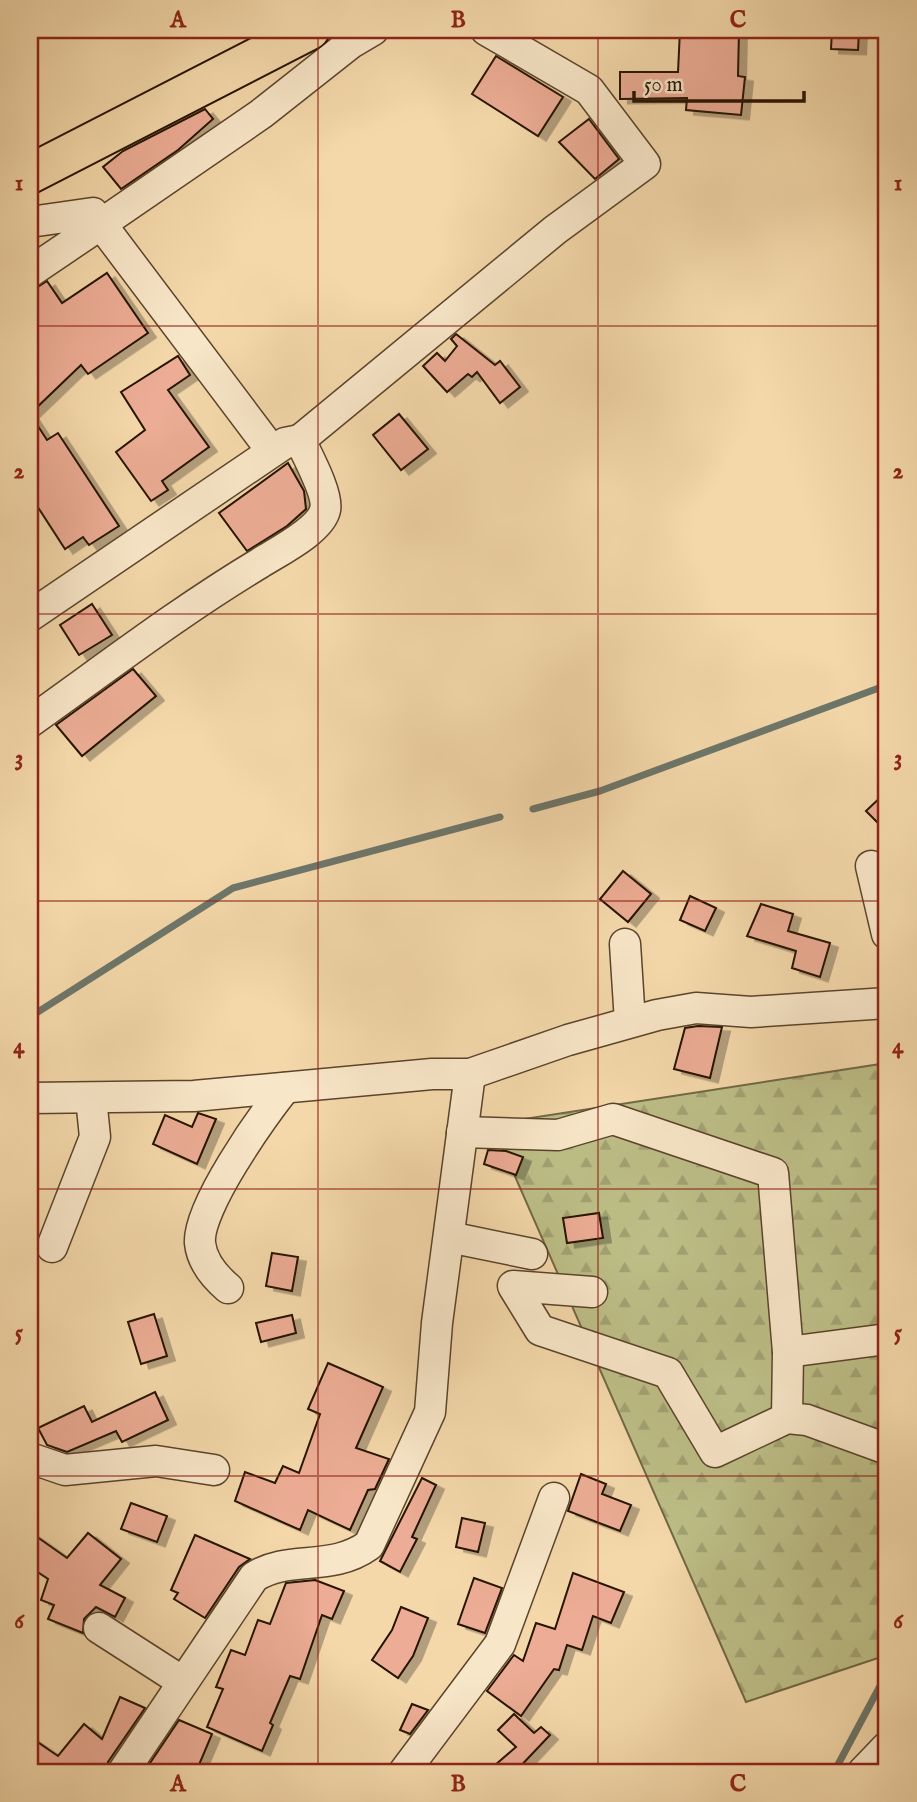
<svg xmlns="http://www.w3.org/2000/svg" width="917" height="1802" viewBox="0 0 917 1802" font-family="'IM FELL English',serif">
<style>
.forest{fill:url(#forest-firs);stroke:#726844;stroke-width:2}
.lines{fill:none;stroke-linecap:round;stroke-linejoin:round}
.stream{stroke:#6d766a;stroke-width:7}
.building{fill:#ecac95;stroke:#261201;stroke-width:2;filter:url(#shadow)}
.minor-casing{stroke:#5a442b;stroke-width:33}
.major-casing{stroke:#261201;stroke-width:42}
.minor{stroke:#f8e6c8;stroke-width:30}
.major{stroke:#f4d8aa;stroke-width:38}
.grid{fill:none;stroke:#8f2418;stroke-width:2;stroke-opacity:0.55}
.neatline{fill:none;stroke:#8f2418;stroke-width:2.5}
.grid-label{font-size:23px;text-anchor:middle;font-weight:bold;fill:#8f2418}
</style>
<defs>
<pattern id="forest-firs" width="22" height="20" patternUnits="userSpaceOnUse" patternTransform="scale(1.75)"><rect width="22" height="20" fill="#bdbe87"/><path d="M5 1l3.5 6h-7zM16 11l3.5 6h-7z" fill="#a2a273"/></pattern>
<filter id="shadow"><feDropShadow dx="8" dy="4.5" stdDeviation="0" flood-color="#0004"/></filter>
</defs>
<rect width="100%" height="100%" fill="#f4d8aa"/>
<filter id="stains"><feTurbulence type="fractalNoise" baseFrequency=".00286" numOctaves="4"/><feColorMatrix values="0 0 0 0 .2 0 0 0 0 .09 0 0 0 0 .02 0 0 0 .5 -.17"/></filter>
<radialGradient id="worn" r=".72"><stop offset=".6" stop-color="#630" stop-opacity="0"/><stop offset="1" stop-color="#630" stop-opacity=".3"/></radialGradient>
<!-- forest -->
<path class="forest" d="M 887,1063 L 887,1655 L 746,1702 L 492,1124 Z"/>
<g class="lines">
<!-- stream -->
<g class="stream">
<path d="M 533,809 L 600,791 L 887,685"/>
<path d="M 30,1017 L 233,888 L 500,817"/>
<path d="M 834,1772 L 887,1673"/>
</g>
</g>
<!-- building -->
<g class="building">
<path d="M 680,30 L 739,31 L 738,76 L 745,77 L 741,115 L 686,110 L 687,98 L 620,99 L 620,72 L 678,72 Z"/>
<path d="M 832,30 L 859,30 L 858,50 L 831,49 Z"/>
<path d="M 496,56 L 563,97 L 538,136 L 472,94 Z"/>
<path d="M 205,109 L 213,119 L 178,150 L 121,189 L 103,167 L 123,151 Z"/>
<path d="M 589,119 L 619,159 L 595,179 L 559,142 Z"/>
<path d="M 107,273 L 148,333 L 88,374 L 81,365 L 30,414 L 47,440 L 58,433 L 119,526 L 89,545 L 83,537 L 65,549 L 30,495 L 30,292 L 47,281 L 62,303 Z"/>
<path d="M 456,334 L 495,365 L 500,361 L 520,387 L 500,403 L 477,372 L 472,377 L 468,374 L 447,392 L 423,366 L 437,353 L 445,361 L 457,346 L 451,339 Z"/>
<path d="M 178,356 L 190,375 L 168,390 L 209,447 L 162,481 L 168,490 L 151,501 L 116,452 L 145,430 L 121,392 Z"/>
<path d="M 399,414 L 428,449 L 401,470 L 373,435 Z"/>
<path d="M 288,463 L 304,491 L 306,509 L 287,526 L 247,551 L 219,513 Z"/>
<path d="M 92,604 L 112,635 L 79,655 L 60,625 Z"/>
<path d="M 133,669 L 156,696 L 82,756 L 56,725 Z"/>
<path d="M 887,791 L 887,832 L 866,811 Z"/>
<path d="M 623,871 L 651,894 L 628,922 L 600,899 Z"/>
<path d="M 690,896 L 716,908 L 705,931 L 680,920 Z"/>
<path d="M 761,904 L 793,914 L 788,931 L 830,943 L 820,977 L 792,968 L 796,951 L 747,936 Z"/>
<path d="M 698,1026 L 722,1027 L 710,1078 L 674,1069 L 685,1028 Z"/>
<path d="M 198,1113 L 216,1119 L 197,1164 L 153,1144 L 165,1115 L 192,1127 Z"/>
<path d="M 488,1150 L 506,1151 L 523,1157 L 516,1175 L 484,1164 Z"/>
<path d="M 599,1213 L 603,1238 L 567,1243 L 563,1218 Z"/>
<path d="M 272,1253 L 298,1257 L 292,1291 L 266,1286 Z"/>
<path d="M 154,1314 L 167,1356 L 141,1364 L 128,1322 Z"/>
<path d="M 292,1315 L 296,1333 L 261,1342 L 256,1323 Z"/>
<path d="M 328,1363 L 383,1387 L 356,1448 L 389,1459 L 375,1489 L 368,1490 L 350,1530 L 308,1510 L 300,1530 L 235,1501 L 245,1472 L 275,1483 L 283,1466 L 299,1473 L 320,1414 L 308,1409 Z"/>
<path d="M 155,1392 L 168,1420 L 122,1442 L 116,1431 L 67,1452 L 47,1445 L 38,1428 L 84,1406 L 92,1422 Z"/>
<path d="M 581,1474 L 606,1484 L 602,1494 L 631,1505 L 620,1531 L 568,1511 Z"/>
<path d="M 422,1478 L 436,1485 L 412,1537 L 417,1539 L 400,1572 L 380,1561 Z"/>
<path d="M 131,1503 L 167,1516 L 157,1542 L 121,1529 Z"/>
<path d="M 462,1518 L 485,1523 L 478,1552 L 456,1547 Z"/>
<path d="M 30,1532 L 67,1558 L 88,1533 L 121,1559 L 100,1585 L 125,1598 L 115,1617 L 96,1607 L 84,1619 L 83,1633 L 48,1619 L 54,1605 L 41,1600 L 48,1579 L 30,1567 Z"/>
<path d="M 195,1535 L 250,1559 L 239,1567 L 205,1618 L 174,1599 L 178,1593 L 171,1590 Z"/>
<path d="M 573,1573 L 624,1592 L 611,1623 L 593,1616 L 582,1650 L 567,1645 L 559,1670 L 554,1669 L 521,1716 L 487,1691 L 514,1655 L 523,1661 L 536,1623 L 555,1629 Z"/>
<path d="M 474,1578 L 502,1588 L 485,1633 L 458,1624 Z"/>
<path d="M 315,1580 L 344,1591 L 332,1619 L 322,1615 L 300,1679 L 290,1676 L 270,1723 L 273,1725 L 262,1751 L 207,1727 L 223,1689 L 216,1687 L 231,1650 L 245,1655 L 258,1620 L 270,1624 L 286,1583 Z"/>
<path d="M 401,1607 L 428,1618 L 413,1656 L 398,1678 L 372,1660 L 392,1630 Z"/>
<path d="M 120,1697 L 145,1708 L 108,1762 L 106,1772 L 30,1772 L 30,1737 L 58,1756 L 84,1724 L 102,1739 Z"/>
<path d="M 412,1704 L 428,1710 L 410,1734 L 400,1730 Z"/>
<path d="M 514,1714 L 534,1733 L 541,1727 L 550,1735 L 515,1772 L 487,1772 L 516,1747 L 498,1730 Z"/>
<path d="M 179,1720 L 212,1734 L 196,1772 L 144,1772 Z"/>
</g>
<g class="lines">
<defs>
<g id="minor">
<path d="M 30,222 L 93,213 L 101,224 L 30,272"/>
<path d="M 300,440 L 555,230 L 645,164 L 589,90 L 486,30"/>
<path d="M 272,451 L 101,224 L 261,114 L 351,43 L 373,30"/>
<path d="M 30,616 L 285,443 L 300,440 C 307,455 329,495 325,510 C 320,531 277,552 260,563 C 180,611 106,668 30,722"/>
<path d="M 871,866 L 887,934"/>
<path d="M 625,944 L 630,1022"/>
<path d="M 30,1098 L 194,1096 L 432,1074 L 470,1074 L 568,1040 L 657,1015 L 696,1008 L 751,1012 L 887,1003"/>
<path d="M 462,1132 L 558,1135 L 613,1119 L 773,1173 L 788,1352 L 787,1418"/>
<path d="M 449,1237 L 532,1254"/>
<path d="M 52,1247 L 95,1137 L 91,1098"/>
<path d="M 228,1288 C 214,1276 202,1262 200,1243 C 197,1208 262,1117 285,1088"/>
<path d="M 592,1292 L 513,1286 L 540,1330 L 668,1373 L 715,1452 L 787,1418 L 807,1420 L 887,1449"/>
<path d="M 788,1352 L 887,1339"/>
<path d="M 30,1458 L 65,1470 L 156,1461 L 214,1470"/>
<path d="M 99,1628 L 183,1682"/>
<path d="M 123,1772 L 254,1577 C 289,1554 330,1573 369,1545 L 430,1412 L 437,1323 L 470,1074"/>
<path d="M 404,1772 L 500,1644 L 554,1498"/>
<path d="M 863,1772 L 887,1747"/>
</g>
<path id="major" d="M 30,174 L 310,30"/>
</defs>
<!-- minor casing -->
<use href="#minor" class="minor-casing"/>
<!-- major casing -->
<use href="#major" class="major-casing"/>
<!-- minor -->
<use href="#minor" class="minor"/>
<!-- major -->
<use href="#major" class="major"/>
</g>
<!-- grid -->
<path class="grid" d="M 318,30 L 318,1772M 598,30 L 598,1772M 30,326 L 887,326M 30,614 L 887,614M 30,901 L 887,901M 30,1189 L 887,1189M 30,1476 L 887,1476"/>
<!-- margin -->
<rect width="917" height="1802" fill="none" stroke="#f4d8aa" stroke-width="77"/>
<!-- scale -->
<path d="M634 91v10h170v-10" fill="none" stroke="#261201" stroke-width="3.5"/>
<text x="644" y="91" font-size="21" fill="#261201" stroke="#f8e6c8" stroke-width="5" paint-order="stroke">50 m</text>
<rect x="38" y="38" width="840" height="1726" class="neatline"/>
<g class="grid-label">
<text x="178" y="27">A</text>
<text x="458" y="27">B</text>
<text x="738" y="27">C</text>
<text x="19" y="190">1</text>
<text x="898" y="190">1</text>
<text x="19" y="478">2</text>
<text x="898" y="478">2</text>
<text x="19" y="765">3</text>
<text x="898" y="765">3</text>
<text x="19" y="1053">4</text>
<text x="898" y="1053">4</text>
<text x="19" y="1340">5</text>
<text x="898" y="1340">5</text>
<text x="19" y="1628">6</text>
<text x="898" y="1628">6</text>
<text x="178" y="1791">A</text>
<text x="458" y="1791">B</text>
<text x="738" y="1791">C</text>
</g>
<rect width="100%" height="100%" filter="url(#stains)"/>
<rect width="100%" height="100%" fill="url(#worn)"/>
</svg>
